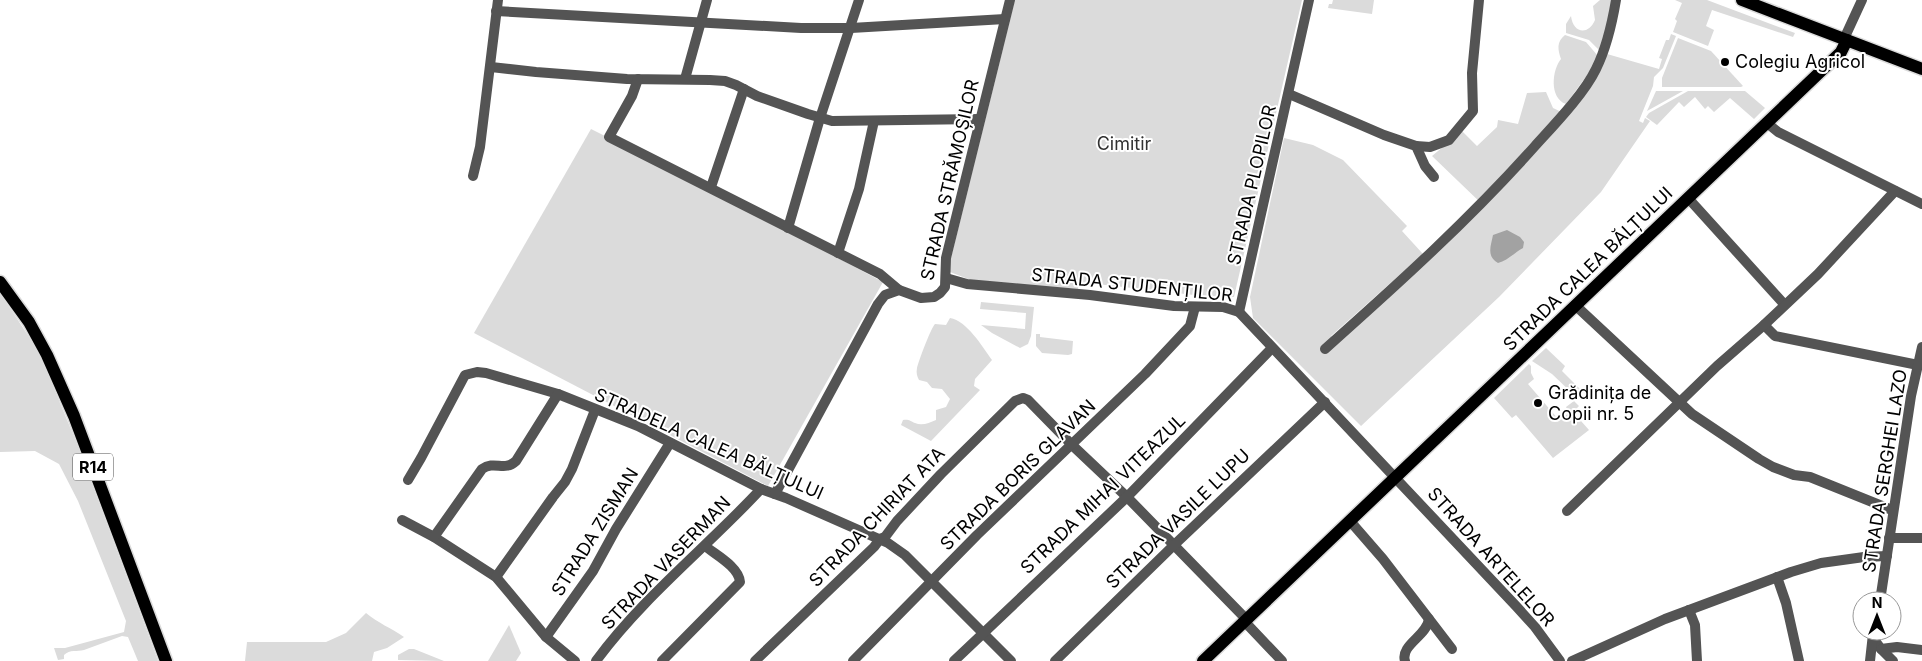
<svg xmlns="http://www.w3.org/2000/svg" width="1922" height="661" viewBox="0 0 1922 661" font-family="Inter,sans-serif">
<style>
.green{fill:#dbdbdb}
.water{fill:#a2a2a2}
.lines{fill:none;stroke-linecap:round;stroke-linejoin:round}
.major-casing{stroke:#dbdbdb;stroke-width:15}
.minor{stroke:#545454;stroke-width:10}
.major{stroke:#000;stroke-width:12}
.poi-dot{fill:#000;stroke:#fff;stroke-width:2}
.labels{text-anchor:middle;stroke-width:4;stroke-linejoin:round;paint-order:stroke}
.shield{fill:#fff;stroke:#4c4c4c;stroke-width:1}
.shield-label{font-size:16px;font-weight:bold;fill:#000}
.poi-label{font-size:18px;fill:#000;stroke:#fff;text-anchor:start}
.park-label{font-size:18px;fill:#323232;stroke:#fff}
.street-label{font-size:18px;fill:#000;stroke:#fff}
</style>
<rect width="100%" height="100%" fill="#fff"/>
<!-- green -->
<g class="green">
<path d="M 1015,0 L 1302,0 L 1234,297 L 1203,296 L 1079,282 L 1078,289 L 976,282 L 950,272 L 949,266 Z"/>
<path d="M 1333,0 L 1374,0 L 1372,14 L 1328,8 L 1329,4 L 1332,4 Z"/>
<path d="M 1600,0 L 1613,0 L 1601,52 L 1589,40 L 1566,33 L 1566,24 L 1571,16 C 1573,33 1588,36 1595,20 L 1593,6 Z"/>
<path d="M 1675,0 L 1707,0 L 1795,33 L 1793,37 L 1712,10 L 1706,26 L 1714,30 L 1708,46 L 1673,32 L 1677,21 L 1675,19 L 1682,3 Z"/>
<path d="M 1671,34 L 1676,36 L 1663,68 L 1654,77 L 1653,86 L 1639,121 L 1643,123 L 1645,118 L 1650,121 L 1601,192 L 1499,297 L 1361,426 L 1253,318 L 1250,297 L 1284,138 L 1313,145 L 1343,160 L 1407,226 L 1402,231 L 1423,254 L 1331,336 L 1338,343 L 1484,206 L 1432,156 L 1462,131 L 1477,146 L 1497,127 L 1498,120 L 1518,124 L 1527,93 L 1546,92 L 1553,108 L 1568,115 L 1592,85 L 1607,54 L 1659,69 L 1662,59 L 1659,58 L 1666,40 L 1669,40 Z"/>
<path d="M 1565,35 L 1586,42 L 1598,56 L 1593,67 L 1566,104 C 1549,98 1552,70 1561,59 C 1558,50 1556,42 1565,35 Z"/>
<path d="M 1678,38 L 1711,51 L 1743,86 L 1741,87 L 1662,87 L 1662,78 Z"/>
<path d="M 1656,91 L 1683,91 L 1647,111 Z"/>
<path d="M 1688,91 L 1745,91 L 1765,108 L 1754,119 L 1730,98 L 1714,112 L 1708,106 L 1705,109 L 1695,97 L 1684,107 L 1679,102 L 1657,125 L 1646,117 L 1649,113 Z"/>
<path d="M 591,129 L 671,169 L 883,282 L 768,486 L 474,333 Z"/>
<path d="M 0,293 L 39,352 L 77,444 L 158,661 L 138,661 L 128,637 L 122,636 L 84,650 C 77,652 70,649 64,655 L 64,659 L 58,660 L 54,648 L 65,648 L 124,632 L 126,621 L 78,501 L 59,464 L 35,451 L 0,452 Z"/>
<path d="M 981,302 L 1034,307 L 1031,336 L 1028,344 L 1020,348 L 992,333 L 981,325 L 1025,329 L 1026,313 L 980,309 Z"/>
<path d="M 950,318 C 967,321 982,346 992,360 L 975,379 L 974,386 L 980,390 L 931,441 L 901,425 L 903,420 C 909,419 910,421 915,423 C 922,426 929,423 936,420 L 936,410 L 946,407 L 950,399 L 942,389 L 932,388 L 927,382 L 919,380 C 917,376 916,373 917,368 C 919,360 931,328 935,324 L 946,325 Z"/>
<path d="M 1036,334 L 1040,334 L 1040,337 L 1073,341 L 1072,354 L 1068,355 L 1042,353 L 1036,346 Z"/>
<path d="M 1546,348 L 1565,366 L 1562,371 L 1582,391 L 1579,394 L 1576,392 L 1573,394 L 1552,374 L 1532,361 Z"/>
<path d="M 1529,364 L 1531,366 L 1531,373 L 1534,379 L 1528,384 L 1559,420 L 1569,413 L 1566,407 L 1574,401 L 1579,406 L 1573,412 L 1589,430 L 1553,458 L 1516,415 L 1512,418 L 1494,398 Z"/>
<path d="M 366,613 C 378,623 391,628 404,637 L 387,648 L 374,652 L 372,661 L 245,661 L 247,642 L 326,642 L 346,633 Z"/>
<path d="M 509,625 L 521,653 L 516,661 L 488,661 Z"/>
<path d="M 409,649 L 414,649 L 444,661 L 398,660 L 398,655 Z"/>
</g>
<!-- water -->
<path class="water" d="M 1507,230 L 1520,237 L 1524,242 L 1523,248 C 1514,253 1507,261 1498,263 C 1486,256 1491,246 1493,235 Z"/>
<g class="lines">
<defs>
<g id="major">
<path d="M 1742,0 L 1922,69"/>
<path d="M 0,282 L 29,322 L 47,355 L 74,416 L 166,661"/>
<path d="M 1203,661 L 1841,52 L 1847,40"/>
</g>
</defs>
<!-- major casing -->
<use href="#major" class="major-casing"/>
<!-- minor -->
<g class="minor">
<path d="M 496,11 L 801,28 L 851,28 L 1005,19"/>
<path d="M 1844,39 L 1862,0"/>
<path d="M 491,67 L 536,72 L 627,79 L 710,80 L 725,81 L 736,85 L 757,96 L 808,114 L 832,121 L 980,119"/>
<path d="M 638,79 L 632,96 L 609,137 L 880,274 L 899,290"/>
<path d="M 685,79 L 707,0"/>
<path d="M 1289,94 L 1384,135 L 1416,146 L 1425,166 L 1434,177"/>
<path d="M 1767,123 L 1778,132 L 1922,204"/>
<path d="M 1416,146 L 1430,147 L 1449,140 L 1473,111 L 1472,73 L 1479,0"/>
<path d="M 473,176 L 480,147 L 498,0"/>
<path d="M 711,187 L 744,89"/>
<path d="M 1688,198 L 1784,304"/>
<path d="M 788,228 L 820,118 L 859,0"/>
<path d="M 838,253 L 859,189 L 874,121"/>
<path d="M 946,278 L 967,284 L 1090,295 L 1174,306 L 1223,307 L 1239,312 L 1516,606 L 1535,627 L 1560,661"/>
<path d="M 1575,305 L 1692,414 L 1759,459 L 1773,467 L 1794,475 L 1810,477 L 1892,510"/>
<path d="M 1239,312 L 1309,0"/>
<path d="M 1764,325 L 1775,336 L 1918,365"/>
<path d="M 1325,349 C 1398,284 1470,219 1535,146 C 1554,125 1584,94 1596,69 C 1607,47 1612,24 1616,0"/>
<path d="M 408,480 L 421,458 L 465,375 L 477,372 L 486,373 L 558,394 L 638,426 L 761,489 L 786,498 L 888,543 L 905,555 L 1011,661"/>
<path d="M 775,494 L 878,304 L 885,295 L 899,290 L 921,298 L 934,297 L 940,293 L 945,287 L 946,258 L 1010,0"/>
<path d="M 1567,511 L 1717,366 L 1764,325 L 1818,274 L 1895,191"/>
<path d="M 402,520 L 434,537 L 496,577 L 546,637 L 575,661"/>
<path d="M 1350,521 L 1383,559 L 1452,649"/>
<path d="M 434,537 L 482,469 C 495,460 504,472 516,461 L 558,394"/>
<path d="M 1889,538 L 1922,538"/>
<path d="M 496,577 L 553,497 L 565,482 L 572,469 L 595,410"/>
<path d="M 1777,577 L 1786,603 L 1799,661"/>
<path d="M 1880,601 L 1911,396 L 1922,347"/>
<path d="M 1689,610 L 1695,625 L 1697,661"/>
<path d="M 1245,622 L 1282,661"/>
<path d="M 546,637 L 593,571 L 616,529 L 670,443"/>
<path d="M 1873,638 L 1881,649 L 1897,647 L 1922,650"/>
<path d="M 1881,649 L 1893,661"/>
<path d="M 596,661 C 643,597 707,547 761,489"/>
<path d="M 662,661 L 740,582 C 739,567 716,555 705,546"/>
<path d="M 755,661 L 874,547 L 880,539 L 885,537 L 897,521 L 941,474 L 1015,401 L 1023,398 L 1028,400 L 1072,445 L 1127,497 L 1247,620"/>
<path d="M 853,661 L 977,535 L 1145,374 L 1190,326 L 1195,307"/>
<path d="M 954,661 L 1127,497 L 1272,348"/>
<path d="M 1055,661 L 1173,546 L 1325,402"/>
<path d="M 1405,661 C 1400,645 1427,636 1429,619"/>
<path d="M 1572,661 L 1665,619 L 1791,572 L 1821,563 L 1864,557 L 1887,556"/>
<path d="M 1870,661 L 1873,634"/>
</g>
<!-- major -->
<use href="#major" class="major"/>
</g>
<!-- markers -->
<g class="poi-dot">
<circle cx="1725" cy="62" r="5"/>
<circle cx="1538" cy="403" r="5"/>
</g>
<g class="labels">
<!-- shield labels -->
<rect class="shield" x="73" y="453.5" width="40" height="27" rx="4"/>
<g class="shield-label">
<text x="93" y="473">R14</text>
</g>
<!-- poi labels -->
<g class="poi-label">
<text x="1735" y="68">Colegiu Agricol</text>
<text x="1548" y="399">Grădinița de<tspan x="1548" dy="21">Copii nr. 5</tspan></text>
</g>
<!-- park labels -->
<g class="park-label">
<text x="1124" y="150">Cimitir</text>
</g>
<!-- street labels -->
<g class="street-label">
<text transform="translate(950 180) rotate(-77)" y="6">STRADA STRĂMOȘILOR</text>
<text transform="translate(1252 185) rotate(-77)" y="6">STRADA PLOPILOR</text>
<text transform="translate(1588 269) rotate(-44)" y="6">STRADA CALEA BĂLȚULUI</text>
<text transform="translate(1132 285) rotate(6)" y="6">STRADA STUDENȚILOR</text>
<text transform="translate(709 444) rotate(24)" y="6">STRADELA CALEA BĂLȚULUI</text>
<text transform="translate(1885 471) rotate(-81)" y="6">STRADA SERGHEI LAZO</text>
<text transform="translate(1018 475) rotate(-44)" y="6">STRADA BORIS GLAVAN</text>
<text transform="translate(1103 494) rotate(-44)" y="6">STRADA MIHAI VITEAZUL</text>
<text transform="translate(877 517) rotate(-46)" y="6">STRADA CHIRIAT ATA</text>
<text transform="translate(1178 519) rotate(-44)" y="6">STRADA VASILE LUPU</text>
<text transform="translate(595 532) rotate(-58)" y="6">STRADA ZISMAN</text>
<text transform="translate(1491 557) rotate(48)" y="6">STRADA ARTELELOR</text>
<text transform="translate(666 563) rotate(-46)" y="6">STRADA VASERMAN</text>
</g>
</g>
<!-- north arrow -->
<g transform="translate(1877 616)"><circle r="24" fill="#ffffff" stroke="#999999"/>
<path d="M0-4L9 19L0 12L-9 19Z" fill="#000000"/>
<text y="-8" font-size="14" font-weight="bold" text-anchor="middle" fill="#000000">N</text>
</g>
</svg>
